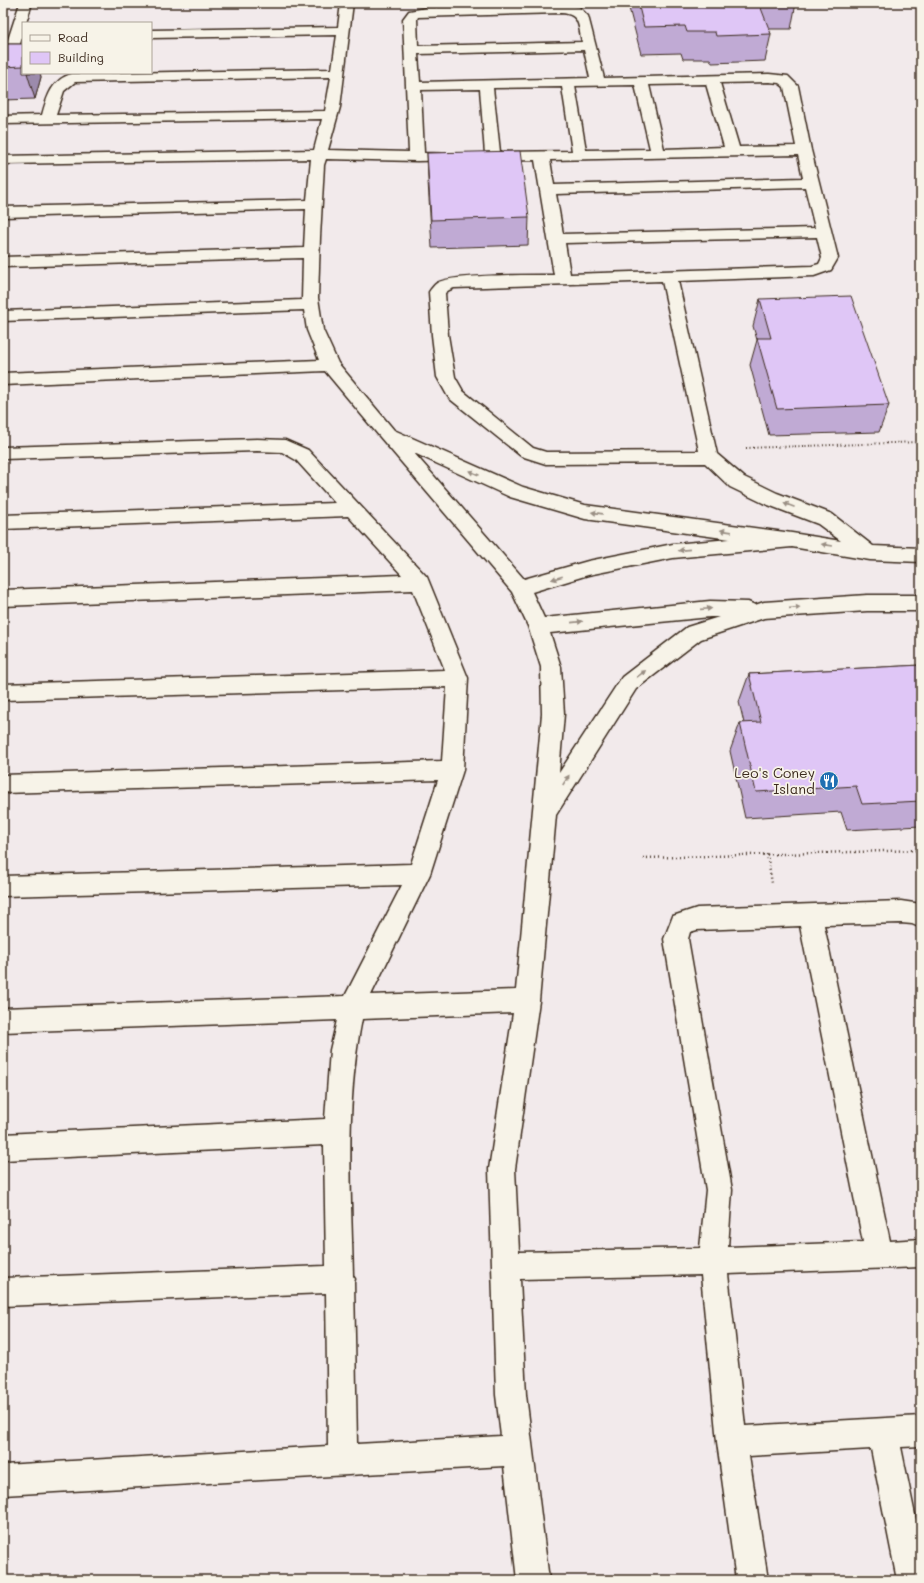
<svg xmlns="http://www.w3.org/2000/svg" width="924" height="1583" viewBox="0 0 924 1583" font-family="Mali,sans-serif">
<style>
.lines{fill:none;stroke-linecap:round;stroke-linejoin:round}
.minor-casing{stroke:#3b2a1e;stroke-width:3}
.path-far1{stroke:#3b2a1e;stroke-width:2;stroke-dasharray:1 2.5;stroke-linecap:butt}
.path{stroke:#3b2a1e;stroke-width:2.5;stroke-dasharray:1 3;stroke-linecap:butt}
.minor{fill:#f7f3e8;fill-rule:evenodd}
.wall{fill:#c0aad4;stroke:#3b2a1e}
.shaded-wall{fill:#9c8bac;stroke:#3b2a1e}
.building{fill:#dfc6f6;stroke:#3b2a1e}
.oneway{fill:#998e83}
.labels{text-anchor:middle;stroke-width:3.5;stroke-linejoin:round;paint-order:stroke}
.poi-label{font-size:14px;fill:#3b2a1e;stroke:#f7f3e8;text-anchor:end}
</style>
<rect width="100%" height="100%" fill="#f2eaeb"/>
<filter id="ink" filterUnits="userSpaceOnUse"><feTurbulence type="fractalNoise" baseFrequency=".025" numOctaves="2"/><feDisplacementMap in="SourceGraphic" scale="8" xChannelSelector="R" yChannelSelector="G"/><feConvolveMatrix kernelMatrix="1 2 1 2 8 2 1 2 1" color-interpolation-filters="sRGB"/></filter>
<g filter="url(#ink)">
<g class="lines">
<defs>
<g id="minor">
<path d="M 20,3 L 32,3 L 26,23 L 23,23 L 23,34 L 10,77 L 8,80 L 3,81 L 3,55 Z"/>
<path d="M 341,3 L 353,3 L 340,107 L 328,150 L 409,152 L 403,19 L 409,11 L 426,8 L 574,6 L 579,7 L 588,16 L 604,78 L 769,74 L 788,76 L 798,86 L 811,150 L 838,258 L 831,270 L 814,276 L 678,281 L 717,454 L 744,477 L 777,493 L 832,514 L 873,546 L 921,548 L 921,562 L 870,560 L 792,547 L 673,558 L 588,575 L 532,592 L 544,618 L 710,601 L 748,602 L 755,605 L 764,602 L 867,595 L 921,595 L 921,611 L 867,611 L 764,618 L 701,639 L 636,689 L 556,815 L 539,1001 L 515,1169 L 519,1252 L 700,1248 L 706,1190 L 664,939 L 673,916 L 697,908 L 901,901 L 921,904 L 921,928 L 912,924 L 901,923 L 824,925 L 890,1241 L 921,1239 L 921,1267 L 728,1274 L 745,1426 L 921,1416 L 921,1446 L 901,1447 L 921,1544 L 921,1580 L 897,1580 L 871,1449 L 749,1456 L 768,1580 L 736,1580 L 717,1442 L 701,1275 L 520,1279 L 526,1395 L 549,1580 L 517,1580 L 504,1466 L 3,1495 L 3,1465 L 328,1446 L 326,1293 L 3,1306 L 3,1278 L 326,1266 L 324,1145 L 3,1160 L 3,1134 L 325,1119 L 330,1050 L 337,1020 L 3,1032 L 3,1008 L 345,996 L 402,885 L 3,896 L 3,876 L 411,864 L 438,780 L 3,793 L 3,775 L 442,761 L 447,687 L 3,700 L 3,684 L 445,670 L 413,590 L 3,606 L 3,590 L 402,575 L 348,516 L 3,529 L 3,515 L 335,503 L 296,460 L 282,452 L 257,451 L 3,459 L 3,447 L 257,439 L 285,440 L 308,450 L 427,577 L 468,678 L 463,770 L 430,874 L 371,995 L 516,990 L 542,714 L 541,667 L 528,626 L 512,592 L 380,437 L 325,371 L 3,385 L 3,373 L 319,360 L 307,330 L 304,310 L 3,321 L 3,311 L 302,300 L 303,258 L 3,267 L 3,257 L 304,248 L 306,209 L 3,217 L 3,207 L 307,200 L 311,159 L 3,164 L 3,156 L 314,150 L 322,119 L 3,124 L 3,116 L 42,115 C 47,97 52,79 72,74 L 332,69 L 337,35 L 151,38 L 151,30 L 338,27 ZM 561,13 C 581,14 578,26 582,42 L 418,46 L 417,19 L 418,17 ZM 584,50 L 590,78 L 420,82 L 418,54 ZM 331,77 L 325,111 L 56,115 L 64,91 L 75,82 ZM 769,82 L 779,83 L 784,87 L 796,146 L 739,147 L 720,83 ZM 706,84 L 724,147 L 664,149 L 649,85 ZM 635,85 L 650,149 L 586,150 L 575,86 ZM 562,87 L 572,151 L 500,152 L 493,88 ZM 480,89 L 485,154 L 484,157 L 486,160 L 491,161 L 535,160 L 554,275 C 533,275 451,274 437,283 C 434,285 431,289 429,292 L 432,335 L 437,377 L 447,395 L 450,399 L 521,456 L 546,464 L 705,463 L 730,487 L 763,503 L 818,524 L 841,541 L 792,533 L 585,505 L 523,487 L 394,430 L 338,363 L 323,330 L 318,298 L 320,237 L 324,165 L 326,159 L 417,161 L 461,160 L 463,157 L 461,154 L 424,153 L 421,90 ZM 798,155 L 803,178 L 554,185 L 550,160 ZM 805,187 L 815,228 L 563,234 L 556,194 ZM 817,237 L 822,258 L 819,264 L 812,266 L 570,274 L 565,243 ZM 662,281 L 699,451 L 546,452 L 533,448 L 463,391 L 455,377 L 448,335 L 445,293 L 449,290 L 454,288 ZM 414,453 L 510,497 L 585,519 L 730,539 L 673,544 L 588,561 L 524,579 ZM 710,617 L 719,617 L 687,627 L 622,677 L 559,773 L 564,714 L 561,667 L 550,633 ZM 800,926 L 863,1242 L 728,1247 L 732,1190 L 688,939 L 690,932 L 697,930 ZM 513,1013 L 489,1169 L 496,1395 L 501,1436 L 357,1444 L 354,1282 L 355,1279 L 353,1276 C 351,1190 345,1103 362,1019 Z"/>
</g>
</defs>
<!-- minor casing -->
<use href="#minor" class="minor-casing"/>
<!-- path-far1 -->
<path class="path-far1" d="M 746,448 L 921,442"/>
<!-- path -->
<g class="path">
<path d="M 767,854 L 772,883"/>
<path d="M 643,858 L 921,850"/>
</g>
<!-- minor -->
<use href="#minor" class="minor"/>
</g>
<!-- wall -->
<g class="wall">
<path d="M 630,3 L 796,3 L 791,29 L 769,29 L 771,34 L 765,61 L 712,63 L 710,59 L 683,59 L 681,53 L 641,54 L 629,8 Z"/>
<path d="M 3,44 L 23,44 L 23,73 L 40,73 L 41,77 L 35,99 L 3,100 Z"/>
<path d="M 427,153 L 529,217 L 528,245 L 432,248 L 428,181 Z"/>
<path d="M 760,299 L 889,405 L 879,432 L 769,435 L 750,365 L 757,340 L 753,326 Z"/>
<path d="M 921,665 L 921,826 L 847,830 L 841,812 L 745,818 L 730,751 L 740,723 L 744,723 L 739,702 L 749,674 Z"/>
</g>
<!-- shaded-wall -->
<path class="shaded-wall" d="M 27,73 L 40,73 L 41,77 L 35,99 Z"/>
<!-- building -->
<g class="building">
<path d="M 638,3 L 759,3 L 771,34 L 716,36 L 715,32 L 687,32 L 685,26 L 644,27 Z"/>
<path d="M 3,44 L 23,44 L 23,66 L 3,67 Z"/>
<path d="M 520,151 L 529,217 L 431,220 L 427,153 Z"/>
<path d="M 851,296 L 889,405 L 777,409 L 757,338 L 771,338 L 760,299 Z"/>
<path d="M 921,665 L 921,801 L 862,804 L 856,786 L 756,792 L 740,723 L 761,722 L 749,674 Z"/>
</g>
<!-- one-way arrows -->
<defs><path id="oneway-solid" d="M-6-.8H1V-3.2L6.5 0L1 3.2V.8H-6Z"/></defs>
<g class="oneway">
<use href="#oneway-solid" transform="translate(474 473) rotate(-157)"/>
<use href="#oneway-solid" transform="translate(789 505) rotate(-159)"/>
<use href="#oneway-solid" transform="translate(597 513) rotate(-172)"/>
<use href="#oneway-solid" transform="translate(726 531) rotate(-172)"/>
<use href="#oneway-solid" transform="translate(827 545) rotate(-171)"/>
<use href="#oneway-solid" transform="translate(684 550) rotate(174)"/>
<use href="#oneway-solid" transform="translate(557 578) rotate(164)"/>
<use href="#oneway-solid" transform="translate(795 608) rotate(-4)"/>
<use href="#oneway-solid" transform="translate(706 609) rotate(-4)"/>
<use href="#oneway-solid" transform="translate(577 622) rotate(-6)"/>
<use href="#oneway-solid" transform="translate(641 674) rotate(-37)"/>
<use href="#oneway-solid" transform="translate(566 780) rotate(-57)"/>
</g>
</g>
<!-- icons -->
<defs>
<symbol id="restaurant-disc" viewBox="-11 -11 22 22"><circle r="9.5" fill="#1f6fb2" stroke="#f7f3e8"/><path d="M-5-6h1v4h1v-4h1v4h1v-4h1v5L-1.5 .5V6h-2V.5L-5-1ZM5-6V6H3V1.5H1.5Q1.5-4 5-6Z" fill="#fff"/></symbol>
</defs>
<g fill-rule="evenodd">
<use href="#restaurant-disc" x="818" y="770" width="22" height="22"/>
</g>
<g class="labels">
<!-- poi labels -->
<g class="poi-label">
<text x="815" y="778">Leo's Coney<tspan x="815" dy="16">Island</tspan></text>
</g>
</g>
<!-- margin -->
<rect width="924" height="1583" fill="none" stroke="#f7f3e8" stroke-width="16"/>
<rect x="8" y="8" width="908" height="1567" fill="none" stroke="#3b2a1e" stroke-width="1.5" filter="url(#ink)"/>
<!-- legend -->
<rect x="22" y="22" width="130" height="52" fill="#f7f3e8" stroke="#aca397"/>
<rect x="30" y="35" width="20" height="6" fill="#f7f3e8" stroke="#aca397"/>
<text x="58" y="42" font-size="12" fill="#3b2a1e">Road</text>
<rect x="30" y="52" width="20" height="12" fill="#dfc6f6" stroke="#aca397"/>
<text x="58" y="62" font-size="12" fill="#3b2a1e">Building</text>
</svg>
